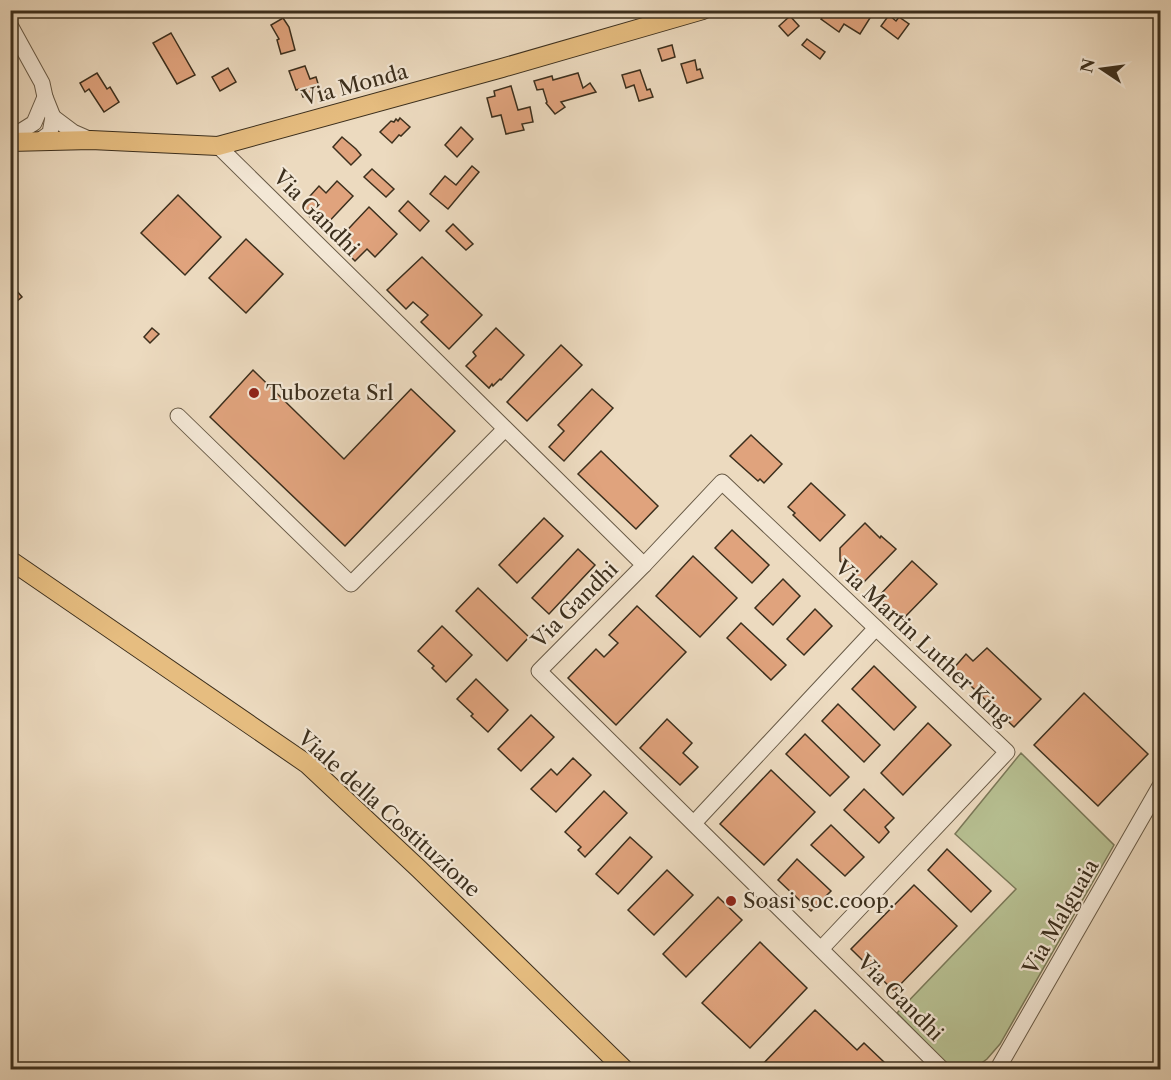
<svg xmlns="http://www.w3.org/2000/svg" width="1171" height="1080" viewBox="0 0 1171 1080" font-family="'Libre Caslon Text',serif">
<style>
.green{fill:#b7c092;stroke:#7a7858;stroke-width:1.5}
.building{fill:#e0a37d;stroke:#3c2f1d;stroke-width:1.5}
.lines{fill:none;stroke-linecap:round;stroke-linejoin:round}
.minor-casing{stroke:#685a46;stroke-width:17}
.major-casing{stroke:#3c2f1d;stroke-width:20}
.minor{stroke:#f3e7d5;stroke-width:15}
.major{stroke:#e6bd80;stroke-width:18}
.poi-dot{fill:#8f2418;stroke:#f3e7d5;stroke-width:2}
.labels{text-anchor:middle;stroke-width:4.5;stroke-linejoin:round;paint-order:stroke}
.street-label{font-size:21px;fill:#3c2f1d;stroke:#f3e7d5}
.poi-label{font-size:21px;fill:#3c2f1d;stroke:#f3e7d5;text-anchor:start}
</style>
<rect width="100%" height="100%" fill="#ecdabf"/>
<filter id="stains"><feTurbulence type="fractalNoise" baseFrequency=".00333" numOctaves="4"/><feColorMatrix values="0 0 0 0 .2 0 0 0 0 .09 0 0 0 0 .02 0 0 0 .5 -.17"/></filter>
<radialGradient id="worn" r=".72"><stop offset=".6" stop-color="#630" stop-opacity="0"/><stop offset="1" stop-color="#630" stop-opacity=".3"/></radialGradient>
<!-- green -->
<path class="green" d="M 1021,753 L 1114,845 L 1000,1044 L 987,1059 L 976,1067 L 961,1069 L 945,1062 L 897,1013 L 1016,889 L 955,834 Z"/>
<!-- building -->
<g class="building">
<path d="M 828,10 L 875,10 L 860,34 L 844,24 L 839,32 L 821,19 Z"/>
<path d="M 889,15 L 896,21 L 899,17 L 909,24 L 898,39 L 881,26 Z"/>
<path d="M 790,16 L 799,26 L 788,36 L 779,26 Z"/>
<path d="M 283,18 L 289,27 L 295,50 L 281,54 L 277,40 L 279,39 L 271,25 Z"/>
<path d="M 171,33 L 195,75 L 177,84 L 153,43 Z"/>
<path d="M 807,39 L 825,52 L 820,59 L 802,45 Z"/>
<path d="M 672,45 L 675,57 L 662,61 L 658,49 Z"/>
<path d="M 695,60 L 697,70 L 700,69 L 703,78 L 687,83 L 681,64 Z"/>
<path d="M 305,66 L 310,79 L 316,77 L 320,90 L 303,97 L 300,89 L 296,90 L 289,71 Z"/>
<path d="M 228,68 L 236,82 L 220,91 L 212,77 Z"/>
<path d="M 640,70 L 647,90 L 650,89 L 653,97 L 639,101 L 634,85 L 626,88 L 622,75 Z"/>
<path d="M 97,73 L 107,89 L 110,87 L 119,102 L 104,112 L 89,89 L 85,92 L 80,83 Z"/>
<path d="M 578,73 L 583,88 L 590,83 L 596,92 L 561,102 L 565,107 L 555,114 L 546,103 L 547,102 L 543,89 L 537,90 L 534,81 L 552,76 L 553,80 Z"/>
<path d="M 511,86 L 518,110 L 530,107 L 533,122 L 522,124 L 524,130 L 506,134 L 501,115 L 492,117 L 487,98 L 495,96 L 494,91 Z"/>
<path d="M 400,118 L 410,127 L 401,136 L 399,135 L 392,143 L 380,132 L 391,121 L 394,122 L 396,119 L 398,121 Z"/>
<path d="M 461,127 L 473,139 L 457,157 L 445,145 Z"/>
<path d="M 342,137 L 356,149 L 361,155 L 351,165 L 333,147 Z"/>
<path d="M 472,166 L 479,172 L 448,209 L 430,194 L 445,176 L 456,185 Z"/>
<path d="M 372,169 L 394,189 L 386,197 L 364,177 Z"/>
<path d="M 337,181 L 353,196 L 322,229 L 303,210 L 302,205 L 319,186 L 326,193 Z"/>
<path d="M 178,195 L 221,237 L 185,275 L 141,233 Z"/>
<path d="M 408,201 L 429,221 L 420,231 L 399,211 Z"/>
<path d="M 369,207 L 397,234 L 375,257 L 367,249 L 355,261 L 336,242 Z"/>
<path d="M 453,224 L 473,244 L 466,250 L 446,231 Z"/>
<path d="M 246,239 L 283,274 L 246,313 L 209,278 Z"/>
<path d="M 422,257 L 482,315 L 449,349 L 421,322 L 428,315 L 413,302 L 406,309 L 387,290 Z"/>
<path d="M 10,283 L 22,297 L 10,307 Z"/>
<path d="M 152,328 L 159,334 L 150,343 L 144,337 Z"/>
<path d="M 496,328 L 524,355 L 501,380 L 500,379 L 493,386 L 492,384 L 489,388 L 466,366 L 476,356 L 473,352 Z"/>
<path d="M 561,345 L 582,365 L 527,421 L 507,402 Z"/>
<path d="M 253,370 L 344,459 L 411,389 L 455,431 L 345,546 L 210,417 Z"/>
<path d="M 592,389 L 613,408 L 564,461 L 549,447 L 564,431 L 558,425 Z"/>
<path d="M 751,435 L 782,464 L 764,483 L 760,479 L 758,481 L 730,456 Z"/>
<path d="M 601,451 L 658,506 L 636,529 L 578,474 Z"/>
<path d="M 811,483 L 845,515 L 820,541 L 793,515 L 795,513 L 788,507 Z"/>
<path d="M 544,518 L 563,536 L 517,583 L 499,565 Z"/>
<path d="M 865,523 L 880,538 L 881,536 L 896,549 L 863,583 L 840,561 L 840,548 Z"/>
<path d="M 732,530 L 769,565 L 752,583 L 715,548 Z"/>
<path d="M 578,549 L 595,565 L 549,614 L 532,598 Z"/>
<path d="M 693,556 L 737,598 L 700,637 L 656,596 Z"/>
<path d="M 912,561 L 937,584 L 902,620 L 878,597 Z"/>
<path d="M 783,579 L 800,596 L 773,625 L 755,608 Z"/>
<path d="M 478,588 L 529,637 L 507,661 L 456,611 Z"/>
<path d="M 637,606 L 686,652 L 616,725 L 568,678 L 596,649 L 604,657 L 618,643 L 609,635 Z"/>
<path d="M 815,609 L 832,626 L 804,655 L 787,639 Z"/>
<path d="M 741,623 L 786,665 L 771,680 L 727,638 Z"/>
<path d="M 442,626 L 472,655 L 446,682 L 432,668 L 434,666 L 418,651 Z"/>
<path d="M 987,648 L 1041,699 L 1014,727 L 953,669 L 966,654 L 973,661 Z"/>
<path d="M 874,666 L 916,707 L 894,730 L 852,689 Z"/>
<path d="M 476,679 L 508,710 L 488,732 L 471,716 L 473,714 L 457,699 Z"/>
<path d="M 1084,693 L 1148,754 L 1098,806 L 1034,745 Z"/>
<path d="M 838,704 L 880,745 L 864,762 L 822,721 Z"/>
<path d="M 531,715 L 554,737 L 521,771 L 498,749 Z"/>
<path d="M 667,719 L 692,743 L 683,753 L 698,767 L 680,785 L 640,748 Z"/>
<path d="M 928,723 L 951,745 L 903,795 L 881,773 Z"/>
<path d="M 805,734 L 849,777 L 830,796 L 786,754 Z"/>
<path d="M 573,758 L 591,775 L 556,812 L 531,789 L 551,769 L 557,775 Z"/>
<path d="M 771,770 L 815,812 L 764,865 L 720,824 Z"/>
<path d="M 864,789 L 894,818 L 885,827 L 889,832 L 879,843 L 844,810 Z"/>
<path d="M 604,791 L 627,813 L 585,857 L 578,850 L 581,847 L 565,832 Z"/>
<path d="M 831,825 L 864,857 L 845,876 L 811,845 Z"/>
<path d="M 630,837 L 652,857 L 618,894 L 596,874 Z"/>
<path d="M 947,849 L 991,891 L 971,912 L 928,870 Z"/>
<path d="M 797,859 L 831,891 L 811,911 L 778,880 Z"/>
<path d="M 667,870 L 693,895 L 654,935 L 628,910 Z"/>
<path d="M 914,885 L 957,926 L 894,991 L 851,949 Z"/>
<path d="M 718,897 L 742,920 L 686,977 L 663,954 Z"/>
<path d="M 760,942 L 807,988 L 750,1048 L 702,1003 Z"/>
<path d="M 815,1010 L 857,1050 L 864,1043 L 884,1062 L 876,1070 L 757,1070 Z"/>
</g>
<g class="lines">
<defs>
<g id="minor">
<path d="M 10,25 L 42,83 L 45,97 L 53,117 L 50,133 L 39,141"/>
<path d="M 53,117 L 73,132 L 89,139"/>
<path d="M 10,138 L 34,123 L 45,97"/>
<path d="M 218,146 L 644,565 L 539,671 L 943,1070"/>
<path d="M 178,416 L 351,584 L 505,429"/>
<path d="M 644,565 L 722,482 L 1007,752 L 821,949"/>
<path d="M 694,823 L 876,628"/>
<path d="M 997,1070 L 1160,786"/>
</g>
<g id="major">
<path d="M 10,142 L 91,140 L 218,146 L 502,68 L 703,10"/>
<path d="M 10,560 L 307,764 L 419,869 L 625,1070"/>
</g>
</defs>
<!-- minor casing -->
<use href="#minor" class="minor-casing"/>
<!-- major casing -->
<use href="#major" class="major-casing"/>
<!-- minor -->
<use href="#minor" class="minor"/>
<!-- major -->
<use href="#major" class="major"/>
</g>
<!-- markers -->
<g class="poi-dot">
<circle cx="254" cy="393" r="6"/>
<circle cx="731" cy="901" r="6"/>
</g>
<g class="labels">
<!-- street labels -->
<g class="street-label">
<text transform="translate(355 85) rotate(-15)" y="7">Via Monda</text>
<text transform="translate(316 213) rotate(45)" y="7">Via Gandhi</text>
<text transform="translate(575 605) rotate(-45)" y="7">Via Gandhi</text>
<text transform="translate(923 643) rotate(43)" y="7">Via Martin Luther King</text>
<text transform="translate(389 814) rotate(42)" y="7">Viale della Costituzione</text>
<text transform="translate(1061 917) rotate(-60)" y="7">Via Malguaia</text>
<text transform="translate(900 998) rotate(45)" y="7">Via Gandhi</text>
</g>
<!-- poi labels -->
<g class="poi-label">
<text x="266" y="400">Tubozeta Srl</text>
<text x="743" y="908">Soasi soc.coop.</text>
</g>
</g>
<!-- margin -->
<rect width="1171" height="1080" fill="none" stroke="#ecdabf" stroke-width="36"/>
<rect x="12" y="12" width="1147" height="1056" fill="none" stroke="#3c2f1d" stroke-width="3"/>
<rect x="18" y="18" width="1135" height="1044" fill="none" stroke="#3c2f1d" stroke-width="1.5"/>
<!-- north arrow -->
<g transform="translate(1102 69) rotate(283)" stroke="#f3e7d5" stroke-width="4.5" paint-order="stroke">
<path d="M0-4.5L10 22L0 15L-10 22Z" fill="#3c2f1d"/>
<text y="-9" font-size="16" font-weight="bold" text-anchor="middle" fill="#3c2f1d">N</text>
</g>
<rect width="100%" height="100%" filter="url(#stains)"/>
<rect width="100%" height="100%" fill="url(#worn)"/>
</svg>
